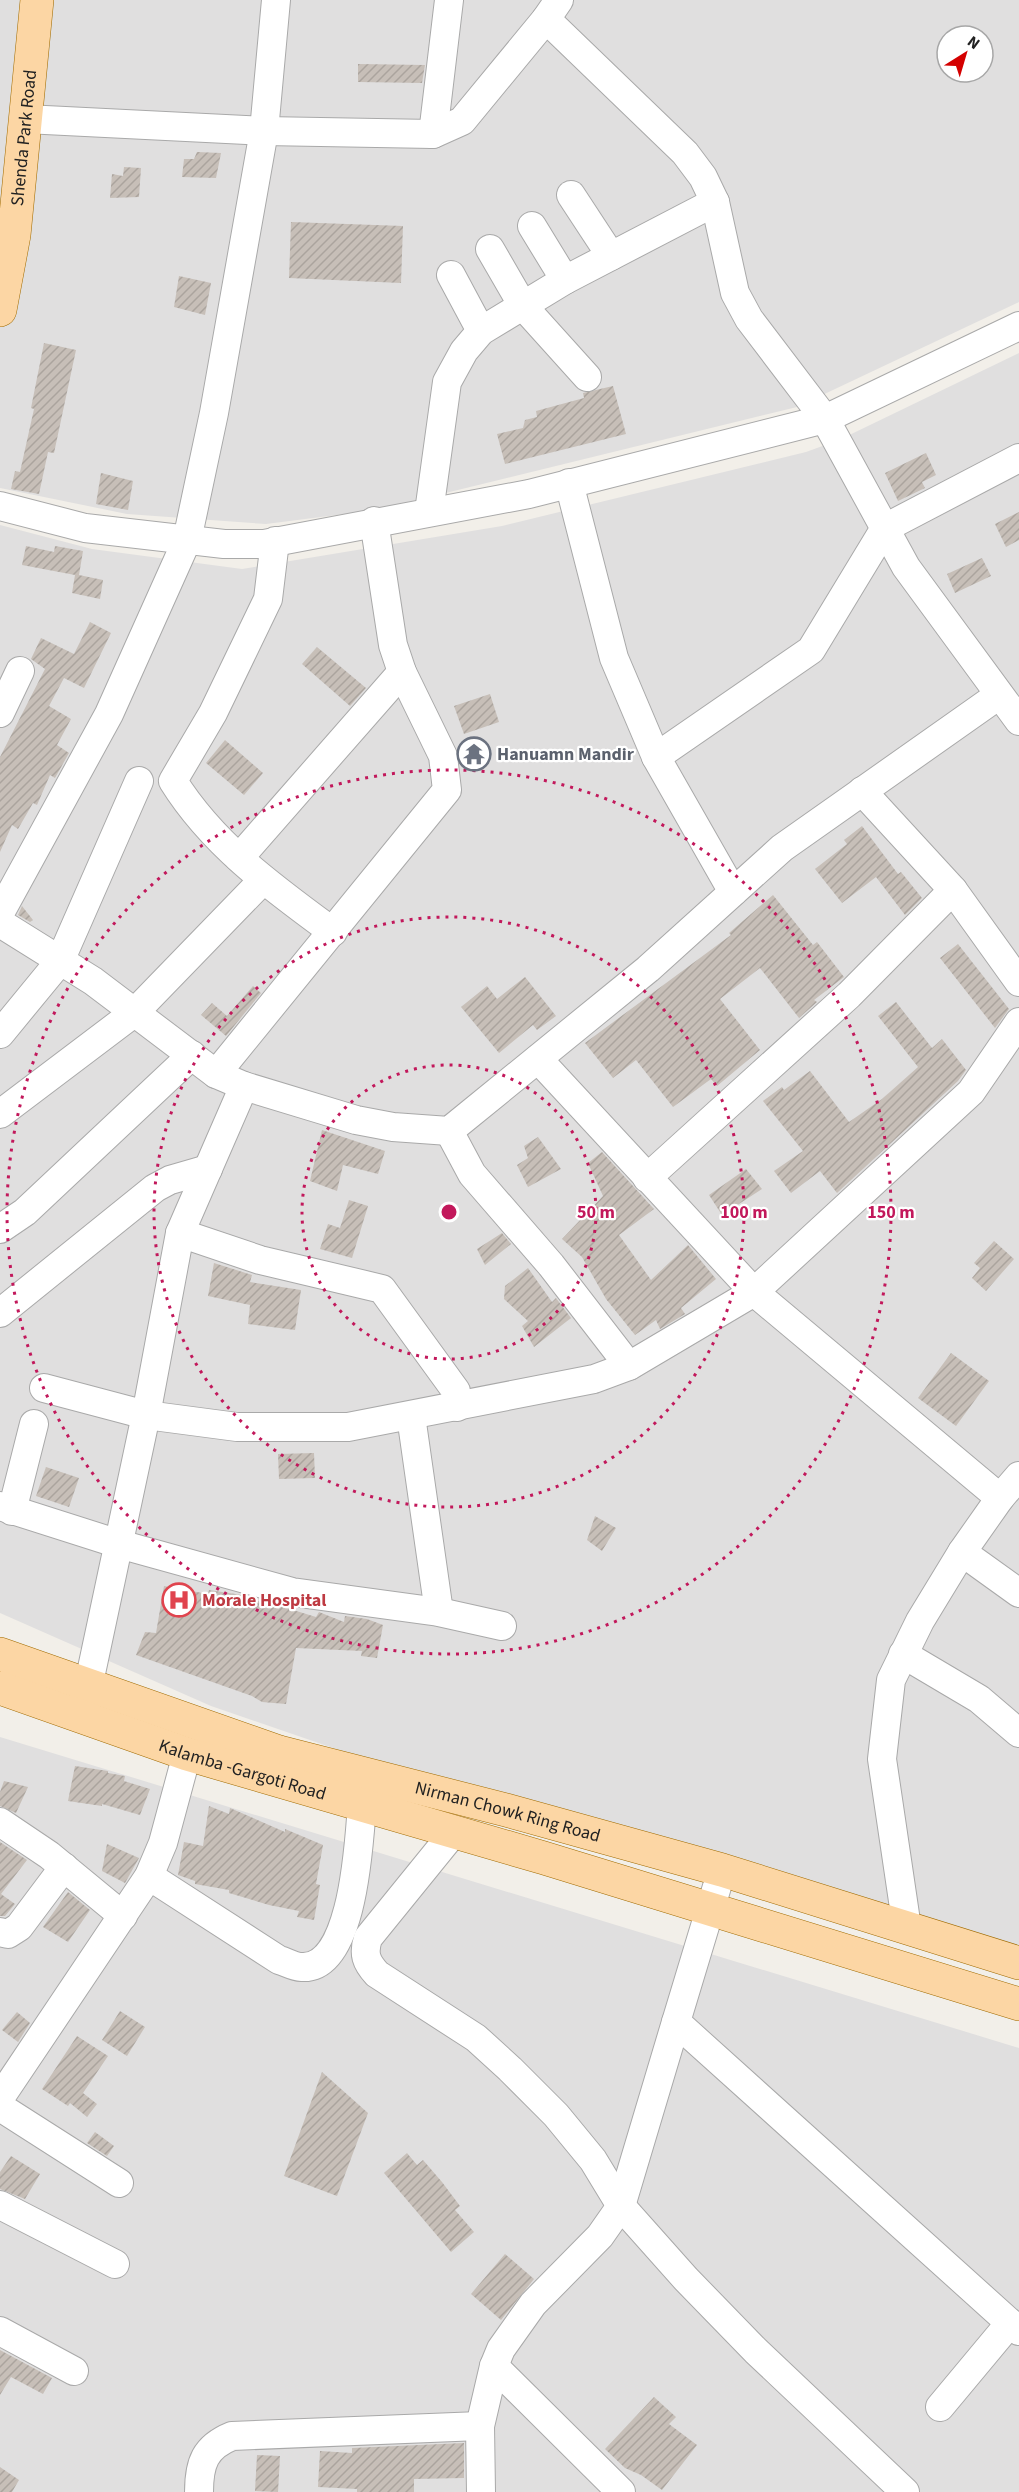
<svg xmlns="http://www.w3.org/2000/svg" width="1019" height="2492" viewBox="0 0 1019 2492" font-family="'Source Sans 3',sans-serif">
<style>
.residential{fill:#e0dfdf;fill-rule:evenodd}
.building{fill:url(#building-hatch)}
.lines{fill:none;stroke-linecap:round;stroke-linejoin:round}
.minor-casing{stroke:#a9a9a9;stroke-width:30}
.major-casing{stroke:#a06b00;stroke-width:34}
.minor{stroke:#fff;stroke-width:28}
.major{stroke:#fcd6a4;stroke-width:33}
.ring{fill:none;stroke:#c2185b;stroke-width:3;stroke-dasharray:3 6}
.labels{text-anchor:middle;stroke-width:4.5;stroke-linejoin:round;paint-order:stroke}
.street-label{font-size:18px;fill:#222;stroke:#fff}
.worship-label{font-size:18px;font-weight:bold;fill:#5b616d;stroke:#fff;text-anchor:start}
.health-label{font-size:18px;font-weight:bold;fill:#be3a42;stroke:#fff;text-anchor:start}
.centre{fill:#c2185b;stroke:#fff;stroke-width:3}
.ring-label{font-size:18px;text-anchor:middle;font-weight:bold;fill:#c2185b;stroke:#fff;stroke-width:4.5;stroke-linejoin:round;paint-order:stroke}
</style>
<defs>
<pattern id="building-hatch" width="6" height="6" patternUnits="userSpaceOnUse" patternTransform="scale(1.5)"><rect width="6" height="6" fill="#c7bfb8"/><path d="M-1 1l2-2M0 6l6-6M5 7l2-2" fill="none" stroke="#aba49e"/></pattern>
</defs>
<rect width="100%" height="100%" fill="#f2efe9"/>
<!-- residential -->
<g class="residential">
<path d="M 0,0 L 1019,0 L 1019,302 L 797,407 L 376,510 L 266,524 L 127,514 L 0,488 ZM 947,36 L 983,36 L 983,72 L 947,72 Z"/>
<path d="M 1019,353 L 1019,1968 L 667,1863 L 211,1706 L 0,1613 L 0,525 L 92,549 L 242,569 L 502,526 L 806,452 L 839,440 Z"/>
<path d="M 0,1737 L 1019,2048 L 1019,2492 L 0,2492 Z"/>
</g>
<!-- building -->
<g class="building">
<path d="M 358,64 L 425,65 L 422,83 L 358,82 Z"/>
<path d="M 197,152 L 221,153 L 216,178 L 182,177 L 184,159 L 194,159 Z"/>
<path d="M 124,167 L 141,168 L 139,197 L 110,198 L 112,174 L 123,176 Z"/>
<path d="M 291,222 L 403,226 L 401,283 L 289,278 Z"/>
<path d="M 179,276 L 211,283 L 205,315 L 174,307 Z"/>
<path d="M 44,343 L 76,350 L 54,453 L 48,452 L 39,494 L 11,489 L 15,471 L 20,472 L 34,409 L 31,408 Z"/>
<path d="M 613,386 L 626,434 L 505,464 L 497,434 L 523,428 L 525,420 L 537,417 L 536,411 L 584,398 L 583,393 Z"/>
<path d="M 926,453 L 936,475 L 922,482 L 925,488 L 898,501 L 885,473 Z"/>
<path d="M 101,473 L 133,481 L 128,510 L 96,504 Z"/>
<path d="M 1019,512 L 1019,540 L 1006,547 L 995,524 Z"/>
<path d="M 26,546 L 54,552 L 55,546 L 83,551 L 79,575 L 103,580 L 100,599 L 72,593 L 75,575 L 22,565 Z"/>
<path d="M 982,558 L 991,576 L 955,593 L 947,574 Z"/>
<path d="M 90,622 L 111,633 L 84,688 L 64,678 L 49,706 L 71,719 L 57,745 L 69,753 L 55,778 L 50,775 L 37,805 L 33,803 L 18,829 L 12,825 L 0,852 L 0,757 L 45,669 L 31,659 L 41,638 L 74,654 Z"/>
<path d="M 317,647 L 366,688 L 350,706 L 302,664 Z"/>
<path d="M 490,694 L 499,722 L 464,734 L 454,706 Z"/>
<path d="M 225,740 L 263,773 L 244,795 L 206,763 Z"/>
<path d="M 862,826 L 898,874 L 901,872 L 922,898 L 905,915 L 876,877 L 842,903 L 815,869 L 847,844 L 844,840 Z"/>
<path d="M 773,895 L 813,945 L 817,942 L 844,977 L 814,1000 L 817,1002 L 799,1018 L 760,968 L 720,999 L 760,1050 L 717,1086 L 711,1079 L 673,1107 L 636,1060 L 613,1078 L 585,1043 L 731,935 L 729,933 Z"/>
<path d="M 22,906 L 33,920 L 30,922 L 18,915 Z"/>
<path d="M 958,944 L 1009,1009 L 995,1028 L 940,958 Z"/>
<path d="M 525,977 L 556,1016 L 537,1030 L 533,1025 L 499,1053 L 461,1007 L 487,986 L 497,999 Z"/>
<path d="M 253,986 L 261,993 L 226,1036 L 201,1015 L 212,1003 L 227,1016 Z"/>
<path d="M 896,1002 L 932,1048 L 942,1039 L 966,1070 L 958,1081 L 837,1193 L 820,1171 L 791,1193 L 774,1171 L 803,1151 L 763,1101 L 782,1087 L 784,1090 L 810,1071 L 849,1122 L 882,1099 L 918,1067 L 878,1016 Z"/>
<path d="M 322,1130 L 385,1151 L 378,1174 L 343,1165 L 337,1191 L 310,1181 Z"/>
<path d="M 538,1137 L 561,1169 L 528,1187 L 517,1165 L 528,1158 L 524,1146 Z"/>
<path d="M 602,1152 L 654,1209 L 619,1235 L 651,1280 L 688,1245 L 716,1279 L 681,1308 L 685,1314 L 660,1329 L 656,1320 L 635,1335 L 606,1299 L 582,1257 L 562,1239 L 603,1196 L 588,1163 Z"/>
<path d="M 746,1169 L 762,1189 L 722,1215 L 709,1195 Z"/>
<path d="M 349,1200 L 368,1206 L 352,1258 L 320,1249 L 328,1224 L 340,1228 Z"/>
<path d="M 502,1233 L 511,1244 L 485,1265 L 477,1249 Z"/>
<path d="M 994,1241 L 1014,1259 L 986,1291 L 972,1278 L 980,1268 L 974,1263 Z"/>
<path d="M 214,1263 L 252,1275 L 250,1282 L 301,1290 L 295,1330 L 248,1324 L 250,1305 L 208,1296 Z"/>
<path d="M 528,1268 L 552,1302 L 556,1298 L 571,1318 L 534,1347 L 522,1326 L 528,1321 L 504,1299 L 505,1286 Z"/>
<path d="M 951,1353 L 989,1381 L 956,1426 L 918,1398 Z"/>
<path d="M 314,1453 L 315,1478 L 279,1479 L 278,1454 Z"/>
<path d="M 46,1467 L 79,1478 L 69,1507 L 36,1496 Z"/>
<path d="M 595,1516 L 616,1528 L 602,1551 L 587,1540 Z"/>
<path d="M 164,1586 L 208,1594 L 209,1590 L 242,1595 L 279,1609 L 280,1606 L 316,1617 L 319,1612 L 344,1622 L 345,1616 L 367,1619 L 383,1625 L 377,1658 L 361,1656 L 362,1651 L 296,1648 L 286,1704 L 262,1702 L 252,1696 L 136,1655 L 145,1632 L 156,1633 Z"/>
<path d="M 75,1766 L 108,1771 L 108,1773 L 125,1776 L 124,1781 L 150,1789 L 140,1815 L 102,1804 L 102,1806 L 68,1801 Z"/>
<path d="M 4,1781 L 28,1787 L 16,1813 L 0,1806 L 0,1792 Z"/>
<path d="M 209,1806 L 229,1814 L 230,1808 L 285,1832 L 285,1829 L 323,1845 L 316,1884 L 320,1885 L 314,1920 L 297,1917 L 299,1911 L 269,1905 L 229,1893 L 229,1890 L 195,1884 L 195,1881 L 178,1875 L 184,1842 L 203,1846 Z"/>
<path d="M 0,1842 L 27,1860 L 1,1894 L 15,1904 L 5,1916 L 0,1916 Z"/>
<path d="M 107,1844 L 139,1858 L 125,1883 L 102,1871 Z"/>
<path d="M 68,1892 L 90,1910 L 68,1942 L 43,1927 Z"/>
<path d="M 120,2011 L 145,2027 L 127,2056 L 102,2040 Z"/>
<path d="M 17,2012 L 30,2023 L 18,2042 L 2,2030 Z"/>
<path d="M 77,2036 L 108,2056 L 83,2093 L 97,2104 L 87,2117 L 70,2103 L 68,2106 L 42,2089 Z"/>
<path d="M 322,2072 L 368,2113 L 337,2196 L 284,2176 Z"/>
<path d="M 95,2132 L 114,2146 L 107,2156 L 87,2143 Z"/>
<path d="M 407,2153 L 417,2165 L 423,2160 L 442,2182 L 460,2206 L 455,2210 L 474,2232 L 451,2252 L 384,2173 Z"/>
<path d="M 11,2156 L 40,2174 L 25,2199 L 0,2189 L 0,2172 Z"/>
<path d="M 505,2254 L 534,2279 L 501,2320 L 471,2294 Z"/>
<path d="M 0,2350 L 52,2378 L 43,2394 L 11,2377 L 0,2395 Z"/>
<path d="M 654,2397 L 676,2417 L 669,2424 L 697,2445 L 662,2490 L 641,2475 L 625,2468 L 605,2449 Z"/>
<path d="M 464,2443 L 464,2478 L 414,2479 L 414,2492 L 357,2492 L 357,2489 L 318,2487 L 320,2451 L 352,2453 L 352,2448 Z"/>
<path d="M 257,2455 L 280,2456 L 278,2492 L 255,2491 Z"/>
<path d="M 0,2467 L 19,2480 L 12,2492 L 0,2492 Z"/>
</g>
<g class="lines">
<defs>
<g id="minor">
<path d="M 546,19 L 685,153 L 703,177 L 715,202 L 735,293 L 749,319 L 825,419 L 906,567 L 1019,721"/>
<path d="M 25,119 L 264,131 L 433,134 L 462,121 L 546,19 L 559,0"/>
<path d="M 433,134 L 449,0"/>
<path d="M 571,195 L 611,256"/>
<path d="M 532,226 L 565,280"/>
<path d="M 490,249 L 523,306 L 587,377"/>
<path d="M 451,275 L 481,331"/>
<path d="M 569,483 L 614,658 L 656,757 L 733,892"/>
<path d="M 0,506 L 85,528 L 224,544 L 264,544 L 529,494 L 825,419 L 1019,326"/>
<path d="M 429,512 L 447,382 L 464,351 L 481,331 L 565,280 L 715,202"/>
<path d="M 275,541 L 268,599 L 213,713 L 173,781 C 213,845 273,888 333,932"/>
<path d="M 0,713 L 20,671"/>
<path d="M 656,757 L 811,650 L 885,528 L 1019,458"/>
<path d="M 862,791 L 953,890 L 1019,982"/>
<path d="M 239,858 L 402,672"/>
<path d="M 0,913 L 109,714 L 187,540 L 214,413 L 264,131 L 276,0"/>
<path d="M 0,923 L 93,981 L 216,1074 L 244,1086 L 356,1120 L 393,1127 L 449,1131 L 648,969 L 782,848 L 999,695"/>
<path d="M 0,1034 L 60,961 L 139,781"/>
<path d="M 538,1059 L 754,1292 L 1000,1498"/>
<path d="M 216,1074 L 447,790 L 443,756 L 402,672 L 393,645 L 374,521"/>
<path d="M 0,1114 L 135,1012 L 263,880"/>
<path d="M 449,1131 L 472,1174 L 551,1265 L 629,1366"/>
<path d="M 647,1178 L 849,995 L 953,890"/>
<path d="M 0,1229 L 25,1212 L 192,1055"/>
<path d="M 180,1233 L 260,1260 L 382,1289 L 456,1391 L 457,1407"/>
<path d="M 0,1313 L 155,1188 L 170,1180 L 208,1169"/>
<path d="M 44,1388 L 146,1415 L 237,1427 L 348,1427 L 594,1379 L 629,1366 L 754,1292 L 971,1092 L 1019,1022"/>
<path d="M 411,1416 L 439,1612"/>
<path d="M 0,1506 L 119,1544 L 292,1592 L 439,1612 L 502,1626"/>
<path d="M 12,1511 L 34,1424"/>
<path d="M 962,1552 L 1019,1593"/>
<path d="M 903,1654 L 979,1699 L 1019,1733"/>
<path d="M 84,1706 L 146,1415 L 180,1233 L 244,1086"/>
<path d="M 0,1822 L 49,1855 L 123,1916"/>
<path d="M 454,1832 L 368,1938 C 363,1954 366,1962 377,1974 L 476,2038 L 510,2069 L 556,2115 L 593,2160 L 621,2206 L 686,2279 L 756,2351 L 905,2492"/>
<path d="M 722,1870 L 676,2022 L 1019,2331"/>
<path d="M 149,1876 L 279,1960 C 286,1962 294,1967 301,1967 C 354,1971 359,1840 362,1805"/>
<path d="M 907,1928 L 882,1759 L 891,1680 L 920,1621 L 962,1552 L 1000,1498 L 1019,1476"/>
<path d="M 0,1932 L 8,1934 L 19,1927 L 64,1867"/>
<path d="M 0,2098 L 149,1876 L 163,1843 L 187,1754"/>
<path d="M 0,2107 L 119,2183"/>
<path d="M 0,2205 L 115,2264"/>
<path d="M 0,2331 L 74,2371"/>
<path d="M 494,2366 L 621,2492"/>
<path d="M 940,2407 L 1010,2323"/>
<path d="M 199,2492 C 199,2463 205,2447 232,2436 L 480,2426"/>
<path d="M 481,2492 L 480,2426 L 494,2366 L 501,2349 L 533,2304 L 600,2236 L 621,2206 L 676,2022"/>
</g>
<g id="major">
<path id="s1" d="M 0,310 L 14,235 L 37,0"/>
<path id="s2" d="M 0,1654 L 279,1752 L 506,1810 L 722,1870 L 1019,1963"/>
<path id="s3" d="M 0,1688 L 187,1754 L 544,1858 L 1019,2004"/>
</g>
</defs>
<!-- minor casing -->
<use href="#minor" class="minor-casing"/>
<!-- major casing -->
<use href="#major" class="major-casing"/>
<!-- minor -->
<use href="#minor" class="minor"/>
<!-- major -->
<use href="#major" class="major"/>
</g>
<!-- distance rings -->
<g class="ring">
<circle cx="449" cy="1212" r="147"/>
<circle cx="449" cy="1212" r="295"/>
<circle cx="449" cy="1212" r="442"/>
</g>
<!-- icons -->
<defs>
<symbol id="temple-ring" viewBox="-11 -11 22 22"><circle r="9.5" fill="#fff" stroke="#6b7280" stroke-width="1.5"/><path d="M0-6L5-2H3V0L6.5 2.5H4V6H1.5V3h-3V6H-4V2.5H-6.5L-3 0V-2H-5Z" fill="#6b7280"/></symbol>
<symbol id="hospital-ring" viewBox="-11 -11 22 22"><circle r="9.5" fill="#fff" stroke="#e0444e" stroke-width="1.5"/><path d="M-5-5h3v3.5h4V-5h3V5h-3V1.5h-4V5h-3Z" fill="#e0444e"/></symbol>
</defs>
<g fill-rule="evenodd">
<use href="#temple-ring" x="455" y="735" width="38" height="38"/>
<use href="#hospital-ring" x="160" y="1581" width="38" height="38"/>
</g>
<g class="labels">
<!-- street labels -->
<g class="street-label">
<text dy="6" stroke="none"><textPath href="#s1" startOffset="174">Shenda Park Road</textPath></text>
<text dy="6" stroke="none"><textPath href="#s3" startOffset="256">Kalamba -Gargoti Road</textPath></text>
<text dy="6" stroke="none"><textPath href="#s2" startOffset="532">Nirman Chowk Ring Road</textPath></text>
</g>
<!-- worship labels -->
<g class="worship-label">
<text x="497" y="760">Hanuamn Mandir</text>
</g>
<!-- health labels -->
<g class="health-label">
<text x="202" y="1606">Morale Hospital</text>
</g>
</g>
<circle cx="449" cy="1212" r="9" class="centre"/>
<g class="ring-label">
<text x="596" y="1218">50 m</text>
<text x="744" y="1218">100 m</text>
<text x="891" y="1218">150 m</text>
</g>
<!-- north arrow -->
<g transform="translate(965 54) rotate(37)"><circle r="28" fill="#ffffff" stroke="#a7a7a7" stroke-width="1.5"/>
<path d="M0-4.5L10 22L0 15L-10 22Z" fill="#d40000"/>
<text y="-9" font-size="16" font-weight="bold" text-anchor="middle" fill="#222222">N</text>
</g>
</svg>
